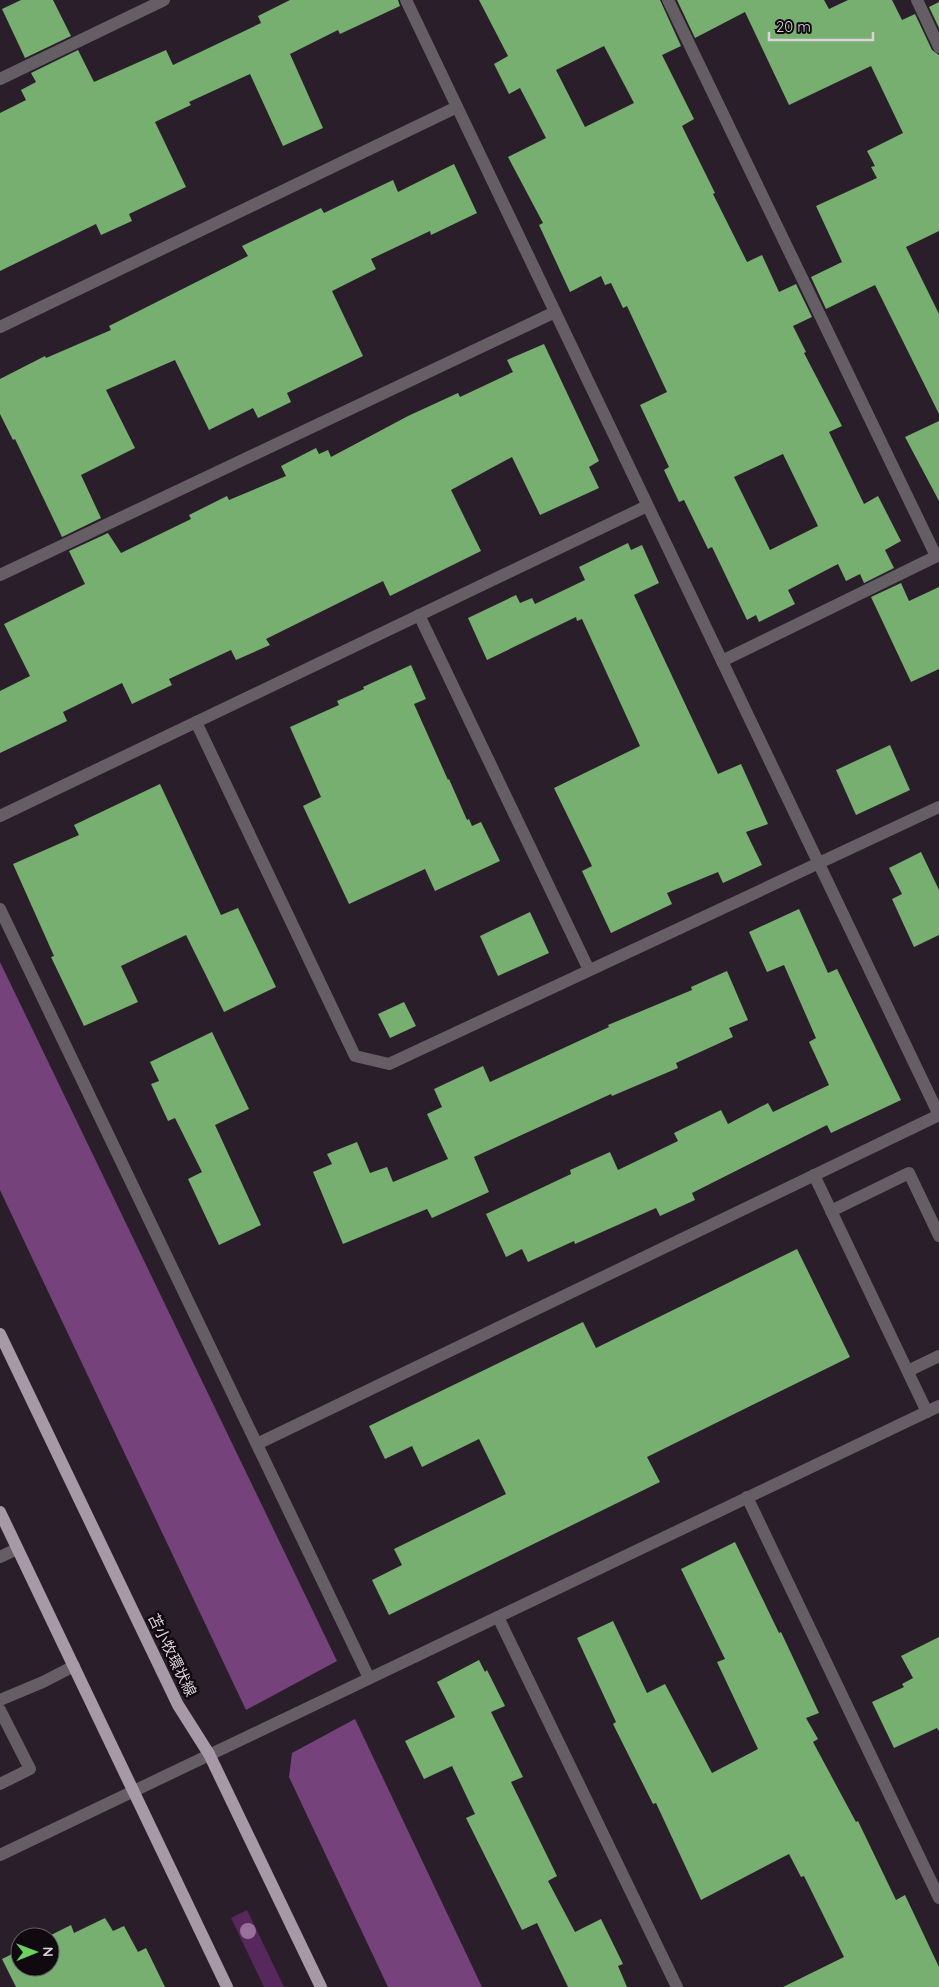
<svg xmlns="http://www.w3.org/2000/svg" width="939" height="1987" viewBox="0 0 939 1987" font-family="Quicksand,'Noto Sans JP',sans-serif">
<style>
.green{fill:#57285b}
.forest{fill:#76427c}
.building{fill:#76af70;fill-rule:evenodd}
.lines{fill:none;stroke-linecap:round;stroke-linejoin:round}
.minor{stroke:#655e65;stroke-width:12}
.major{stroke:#a799a7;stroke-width:12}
.tree{fill:#97719b}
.labels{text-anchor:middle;stroke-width:5;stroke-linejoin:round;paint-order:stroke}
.street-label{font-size:15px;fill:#dad1da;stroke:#100a10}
</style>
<rect width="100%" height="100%" fill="#2a1e2b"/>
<!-- green -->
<path class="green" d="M 247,1910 L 284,1987 L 264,1987 L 231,1918 Z"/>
<!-- forest -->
<g class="forest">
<path d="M 0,962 L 337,1661 L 246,1710 L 0,1190 Z"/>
<path d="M 355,1719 L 482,1987 L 388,1987 L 289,1777 L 292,1753 Z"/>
</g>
<!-- building -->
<g class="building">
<path d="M 21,0 L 53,0 L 71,36 L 25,58 L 2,9 Z"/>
<path d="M 290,0 L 398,0 L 400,6 L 340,34 L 338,30 L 290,54 L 323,128 L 283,146 L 250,74 L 189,102 L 191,105 L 155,122 L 186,187 L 129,214 L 132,221 L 101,235 L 96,224 L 0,271 L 0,113 L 26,100 L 21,90 L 36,82 L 31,73 L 78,50 L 94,82 L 166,50 L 173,65 L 261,23 L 258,16 Z"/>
<path d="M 479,0 L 660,0 L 681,46 L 662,55 L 694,119 L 682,126 L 715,193 L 713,194 L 747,262 L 762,255 L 779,292 L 796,284 L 812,317 L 793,326 L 806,352 L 804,353 L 842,426 L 829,432 L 864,504 L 878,496 L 901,541 L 885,550 L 894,568 L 864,583 L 860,574 L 846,581 L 838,564 L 788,590 L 795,604 L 759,622 L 756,615 L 747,620 L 712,547 L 708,549 L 684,500 L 679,502 L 664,470 L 669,467 L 640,405 L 667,392 L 627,306 L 623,308 L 611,283 L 605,285 L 601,276 L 570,292 L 539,225 L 543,223 L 508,157 L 546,138 L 520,88 L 509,94 L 494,64 L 508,56 ZM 604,46 L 634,103 L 585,127 L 556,70 ZM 783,454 L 818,526 L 770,550 L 734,477 Z"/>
<path d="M 677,0 L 824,0 L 829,9 L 848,0 L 892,0 L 902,20 L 915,14 L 932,50 L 939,55 L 939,231 L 906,247 L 939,314 L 939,414 L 875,285 L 826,309 L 811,277 L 842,262 L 816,206 L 877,178 L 871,167 L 875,166 L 867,151 L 903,133 L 871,66 L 789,105 L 745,12 L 695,38 Z"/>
<path d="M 939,2 L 939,28 L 929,7 Z"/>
<path d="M 454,164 L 477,213 L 431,235 L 430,231 L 371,259 L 376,269 L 332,291 L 363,356 L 287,393 L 291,402 L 258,418 L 253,408 L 209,430 L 175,360 L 106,390 L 135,448 L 81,475 L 101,518 L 62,537 L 15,439 L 13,440 L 0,414 L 0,379 L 45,356 L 46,358 L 111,330 L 109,326 L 248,256 L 242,246 L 321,208 L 324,213 L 393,180 L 398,192 Z"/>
<path d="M 544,344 L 599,461 L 589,467 L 599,488 L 540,515 L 512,457 L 451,490 L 481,551 L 390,596 L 383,581 L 266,639 L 270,645 L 236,660 L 231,650 L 169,679 L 172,685 L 132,704 L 122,683 L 63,712 L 67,721 L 0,753 L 0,691 L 30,676 L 4,624 L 85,584 L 69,551 L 108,533 L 121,553 L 191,519 L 189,515 L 227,496 L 229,500 L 286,476 L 281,466 L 316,448 L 319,454 L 328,450 L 331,457 L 408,416 L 458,393 L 460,397 L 513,372 L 507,360 Z"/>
<path d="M 939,421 L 939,501 L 905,437 Z"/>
<path d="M 628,543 L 631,550 L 642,545 L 659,583 L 634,595 L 718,774 L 741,764 L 768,824 L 746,832 L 762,865 L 723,883 L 718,872 L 667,893 L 672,904 L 611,933 L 582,871 L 592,866 L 554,788 L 640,746 L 582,619 L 577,621 L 576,617 L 487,660 L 468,618 L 516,595 L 520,603 L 532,598 L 535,604 L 585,580 L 579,567 Z"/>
<path d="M 901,583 L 909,601 L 939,587 L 939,669 L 911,682 L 871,597 Z"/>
<path d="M 411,665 L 426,699 L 414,704 L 448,780 L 449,779 L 467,820 L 469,819 L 472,826 L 481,822 L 500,861 L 435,891 L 425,869 L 349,904 L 303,806 L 321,797 L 290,727 L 339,705 L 337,701 L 364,689 L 363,687 Z"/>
<path d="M 890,745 L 910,790 L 856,815 L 836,770 Z"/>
<path d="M 160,784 L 221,915 L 238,908 L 276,987 L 224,1012 L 186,935 L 121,966 L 138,1002 L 84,1026 L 51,957 L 54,956 L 13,864 L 79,835 L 74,825 Z"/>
<path d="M 921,852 L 939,890 L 939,935 L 914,947 L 892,899 L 902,894 L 889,868 Z"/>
<path d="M 799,909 L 828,973 L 837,969 L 901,1100 L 831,1133 L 827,1125 L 692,1193 L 695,1200 L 660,1216 L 656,1208 L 575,1244 L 574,1241 L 528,1262 L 522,1249 L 506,1257 L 486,1214 L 571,1174 L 570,1170 L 610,1152 L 618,1170 L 678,1141 L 674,1133 L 721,1110 L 728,1124 L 768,1103 L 773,1112 L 829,1085 L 809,1042 L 816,1038 L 784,965 L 767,972 L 749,932 Z"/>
<path d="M 530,912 L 549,953 L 498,976 L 480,936 Z"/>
<path d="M 727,971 L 748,1020 L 729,1028 L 733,1037 L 676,1063 L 678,1068 L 612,1096 L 611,1094 L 474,1157 L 489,1192 L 432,1218 L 427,1209 L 343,1244 L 313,1172 L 332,1164 L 327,1154 L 357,1142 L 370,1173 L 387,1167 L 393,1182 L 448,1159 L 427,1114 L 442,1107 L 434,1089 L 483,1066 L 490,1082 L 609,1027 L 608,1025 L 692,990 L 691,987 Z"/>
<path d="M 404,1002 L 416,1026 L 390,1038 L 378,1014 Z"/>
<path d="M 212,1032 L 249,1109 L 215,1125 L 261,1225 L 219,1245 L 188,1179 L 202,1172 L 175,1118 L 168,1121 L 151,1084 L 159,1081 L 150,1062 Z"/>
<path d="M 797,1249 L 850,1357 L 647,1457 L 660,1482 L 389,1615 L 372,1580 L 402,1565 L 394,1549 L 506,1494 L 479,1439 L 422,1467 L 412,1446 L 385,1459 L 369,1426 L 583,1322 L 596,1348 Z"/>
<path d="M 735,1542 L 779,1633 L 781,1632 L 819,1713 L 806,1718 L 818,1739 L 813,1742 L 856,1822 L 858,1821 L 896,1900 L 905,1895 L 939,1967 L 939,1987 L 783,1987 L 844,1957 L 804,1876 L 801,1877 L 789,1854 L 701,1900 L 656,1803 L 653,1804 L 613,1724 L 616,1722 L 577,1638 L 613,1621 L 647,1693 L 665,1684 L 712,1773 L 758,1749 L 717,1662 L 725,1659 L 681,1569 Z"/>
<path d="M 939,1637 L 939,1731 L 937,1728 L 894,1748 L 872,1702 L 904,1687 L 902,1684 L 913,1678 L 901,1656 Z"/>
<path d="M 479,1660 L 485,1672 L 487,1670 L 505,1706 L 491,1712 L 523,1777 L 511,1782 L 557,1876 L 548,1881 L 575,1932 L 601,1919 L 623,1964 L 618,1966 L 627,1987 L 568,1987 L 537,1923 L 522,1930 L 466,1818 L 475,1814 L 452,1766 L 424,1779 L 405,1741 L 455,1717 L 437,1682 Z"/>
<path d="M 105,1918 L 113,1931 L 124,1926 L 138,1952 L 146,1948 L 165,1987 L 16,1987 L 2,1959 L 20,1950 L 20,1967 L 50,1967 L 50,1937 L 47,1937 L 71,1925 L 74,1933 Z"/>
</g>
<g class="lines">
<!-- minor -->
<g class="minor">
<path d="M 406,0 L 939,1115"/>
<path d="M 668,0 L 936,556"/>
<path d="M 917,0 L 939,47"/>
<path d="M 0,79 L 164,0"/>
<path d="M 0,327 L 457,107"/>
<path d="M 0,575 L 555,312"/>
<path d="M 419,615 L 589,970"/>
<path d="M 722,661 L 939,555"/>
<path d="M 196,722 L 355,1056 L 389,1064 L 939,807"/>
<path d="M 0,816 L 647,506"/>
<path d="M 0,909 L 369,1678"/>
<path d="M 814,1175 L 927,1412"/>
<path d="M 831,1211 L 909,1173 L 939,1236"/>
<path d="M 908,1371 L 939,1356"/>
<path d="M 257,1444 L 939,1115"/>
<path d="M 747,1497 L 939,1898"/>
<path d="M 0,1557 L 17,1549"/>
<path d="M 498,1617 L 677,1987"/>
<path d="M 0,1700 L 43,1682 L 74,1666"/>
<path d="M 0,1710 L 30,1769 L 0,1784"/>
<path d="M 0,1855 L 939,1406"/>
</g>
<!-- major -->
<g class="major">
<path d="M 0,1334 L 178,1705 L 209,1754 L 321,1987"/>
<path d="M 0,1512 L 227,1987"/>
</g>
</g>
<!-- trees -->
<circle class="tree" cx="248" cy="1931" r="8"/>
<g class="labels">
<!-- street labels -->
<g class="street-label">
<text transform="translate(172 1655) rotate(64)" y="5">苫小牧環状線</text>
</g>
</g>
<!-- north arrow -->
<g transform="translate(35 1952) rotate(89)"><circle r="24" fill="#100a10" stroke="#615a61"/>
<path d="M0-4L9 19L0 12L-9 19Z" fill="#6bd362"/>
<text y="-8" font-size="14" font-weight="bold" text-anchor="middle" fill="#dad1da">N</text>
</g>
<!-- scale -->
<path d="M769 32v8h104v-8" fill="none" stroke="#dad1da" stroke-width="2.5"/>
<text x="776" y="32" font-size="15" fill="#dad1da" stroke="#100a10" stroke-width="4" paint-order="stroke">20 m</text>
</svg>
